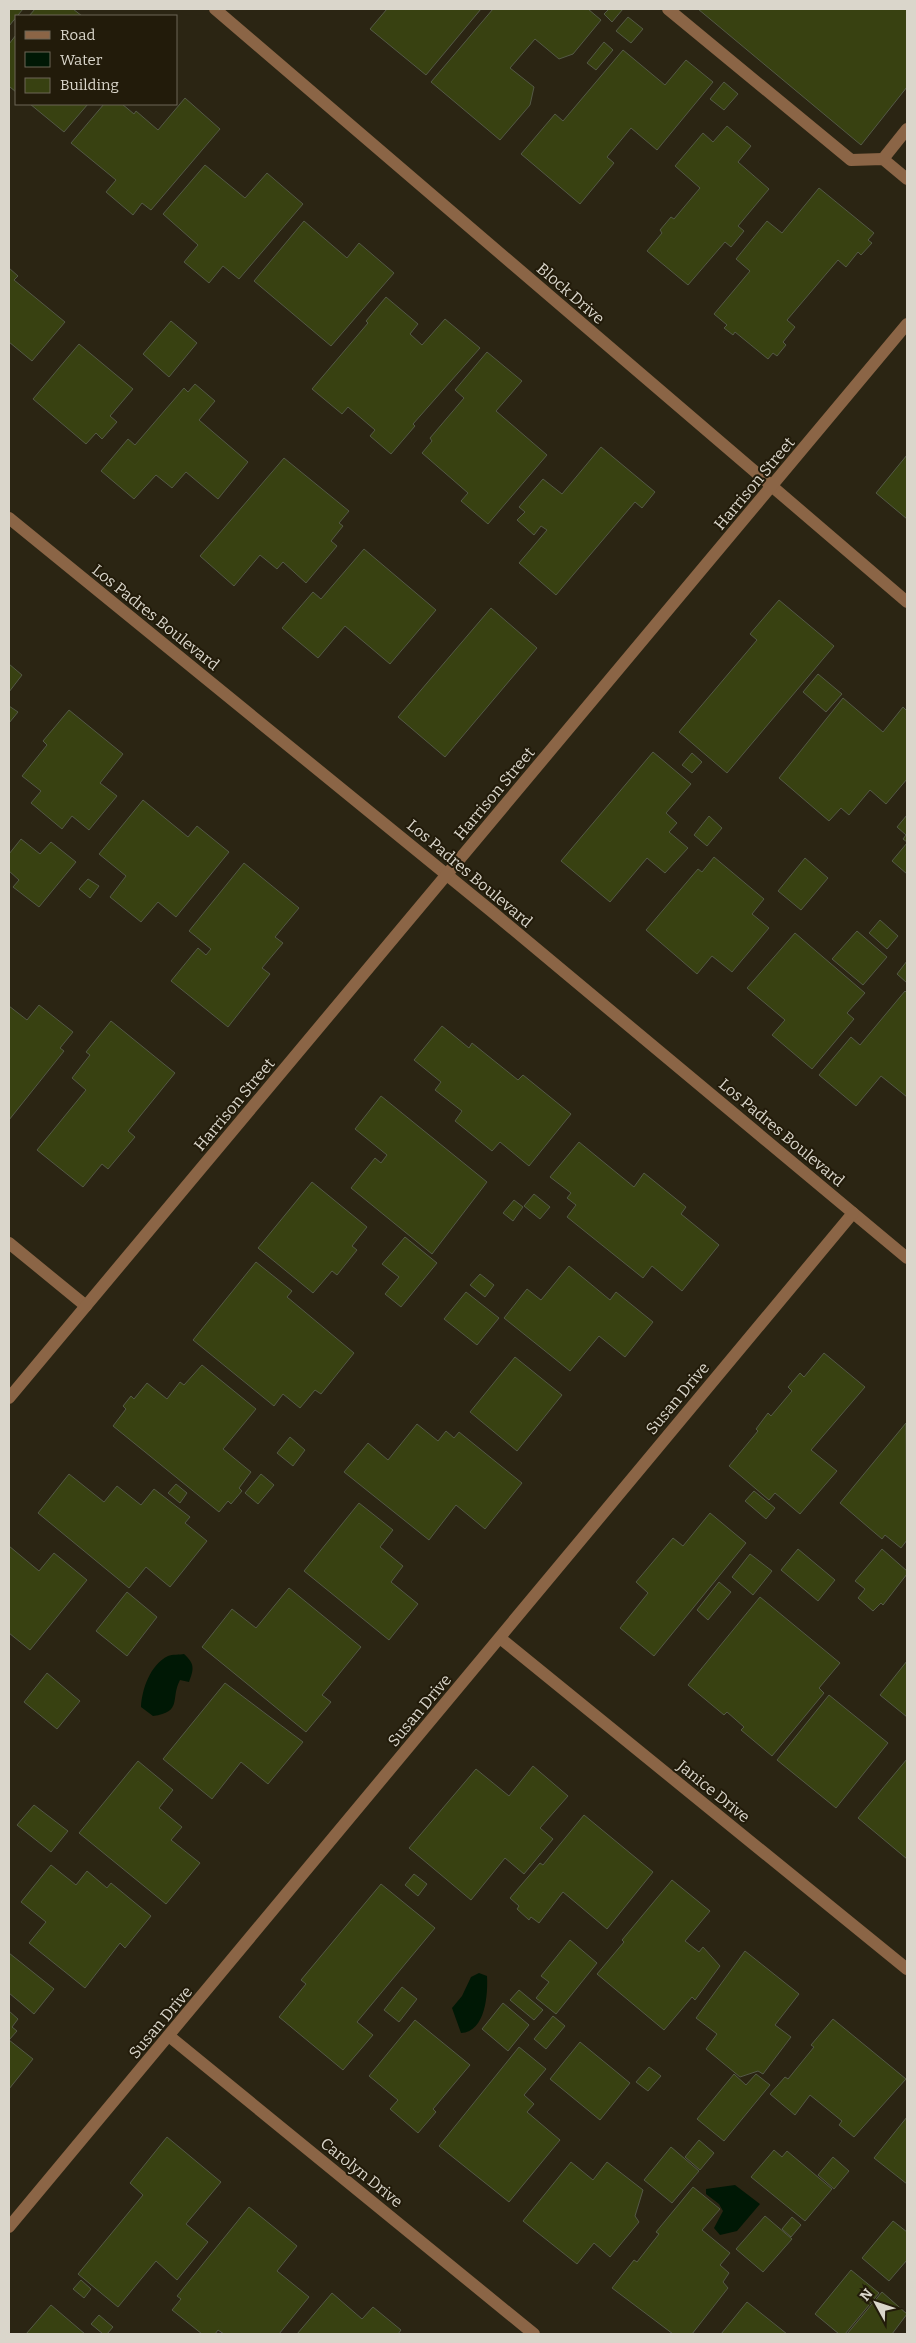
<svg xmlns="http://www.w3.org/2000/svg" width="916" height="2343" viewBox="0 0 916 2343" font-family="Bitter,serif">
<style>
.water{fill:#001805}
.building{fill:#384111;stroke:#545946}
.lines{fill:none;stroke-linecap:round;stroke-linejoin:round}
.minor{stroke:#8b6546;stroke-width:12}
.labels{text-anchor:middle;stroke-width:4;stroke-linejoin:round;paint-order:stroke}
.street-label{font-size:16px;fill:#dad6cb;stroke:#221b0a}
</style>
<rect width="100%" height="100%" fill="#2b2513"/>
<!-- water -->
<g class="water">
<path d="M 184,1654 C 195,1664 194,1669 189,1682 L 180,1680 C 170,1699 183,1712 153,1716 L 141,1707 C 142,1689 150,1665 168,1656 C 172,1654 180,1655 184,1654 Z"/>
<path d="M 479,1973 L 487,1976 C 488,1993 486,2032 461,2033 L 452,2008 L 462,1996 L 471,1977 Z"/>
<path d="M 735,2185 L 760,2204 L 737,2231 L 720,2235 L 714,2228 L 723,2211 L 719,2204 L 706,2194 L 706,2189 Z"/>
</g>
<!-- building -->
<g class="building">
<path d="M 9,9 L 23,9 L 9,26 Z"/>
<path d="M 35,9 L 73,9 L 82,16 L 29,16 Z"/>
<path d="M 387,9 L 481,9 L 426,75 L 370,29 Z"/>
<path d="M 493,9 L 588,9 L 601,20 L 573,54 L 559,59 L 535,39 L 510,68 L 534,87 L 530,105 L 500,140 L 431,82 Z"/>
<path d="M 609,9 L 623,9 L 612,22 L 604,14 Z"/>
<path d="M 698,9 L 907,9 L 907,87 L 861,145 Z"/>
<path d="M 628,17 L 643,29 L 631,43 L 616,31 Z"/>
<path d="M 16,35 L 16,92 L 10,87 L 9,89 L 9,44 Z"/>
<path d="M 604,42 L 613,50 L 596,70 L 587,63 Z"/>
<path d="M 623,50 L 665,85 L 686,60 L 713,82 L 657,150 L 631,128 L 607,157 L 614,163 L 580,204 L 521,154 L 555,114 L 563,121 Z"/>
<path d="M 724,82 L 738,94 L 724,110 L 710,99 Z"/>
<path d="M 185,98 L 220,129 L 151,210 L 142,203 L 133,215 L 106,192 L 116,180 L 71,143 L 104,104 L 122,104 L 134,114 L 136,111 L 158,130 Z"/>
<path d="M 30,104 L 88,104 L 64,132 Z"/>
<path d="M 727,126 L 751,146 L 738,162 L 769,189 L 738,226 L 744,231 L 731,247 L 725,242 L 688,285 L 647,251 L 662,233 L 660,230 L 671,217 L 674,219 L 700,188 L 675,166 L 703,133 L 713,142 Z"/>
<path d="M 205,165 L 245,198 L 267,173 L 303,204 L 239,279 L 223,266 L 209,283 L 184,262 L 198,245 L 163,214 Z"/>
<path d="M 819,188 L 874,233 L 868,240 L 872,243 L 861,255 L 858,252 L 846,267 L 838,260 L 787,320 L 795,327 L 783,342 L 786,345 L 777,356 L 773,353 L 768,359 L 735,332 L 733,335 L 724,328 L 727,325 L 714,314 L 750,271 L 736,259 L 767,221 L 782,233 Z"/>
<path d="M 304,221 L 347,258 L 359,243 L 394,273 L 331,346 L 254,281 Z"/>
<path d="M 9,268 L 18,276 L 14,280 L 65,322 L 32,361 L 9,342 Z"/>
<path d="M 386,297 L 418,324 L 410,334 L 422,345 L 445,319 L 480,348 L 413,424 L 415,426 L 391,454 L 370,436 L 375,430 L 348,407 L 342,414 L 312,389 L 368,323 L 366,321 Z"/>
<path d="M 171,321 L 197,343 L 169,377 L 143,354 Z"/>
<path d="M 79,344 L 133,389 L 110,416 L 117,422 L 102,439 L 96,433 L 86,444 L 33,399 Z"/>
<path d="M 487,352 L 522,381 L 496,411 L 547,455 L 488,524 L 461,501 L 468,493 L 422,453 L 432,441 L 430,438 L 464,398 L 455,390 Z"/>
<path d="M 195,384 L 215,401 L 199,420 L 248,462 L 218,499 L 186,472 L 172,488 L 156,475 L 134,499 L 101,471 L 128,439 L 135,445 L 184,388 L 188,392 Z"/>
<path d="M 601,447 L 655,492 L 642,508 L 635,502 L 556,595 L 519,563 L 547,530 L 541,526 L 534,535 L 517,520 L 525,512 L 519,507 L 543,479 L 562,494 Z"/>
<path d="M 907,455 L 907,519 L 876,493 Z"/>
<path d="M 284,458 L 349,511 L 339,523 L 343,526 L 331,541 L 337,546 L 306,583 L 283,562 L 277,569 L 260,555 L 234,586 L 200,556 Z"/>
<path d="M 364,549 L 436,610 L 390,664 L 345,626 L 318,658 L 282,628 L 313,592 L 321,599 Z"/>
<path d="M 779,600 L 834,646 L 727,773 L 679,732 L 757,640 L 750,634 Z"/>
<path d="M 491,608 L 537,648 L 445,757 L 398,717 Z"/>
<path d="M 9,664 L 22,675 L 9,692 Z"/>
<path d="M 818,674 L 842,694 L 826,712 L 803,692 Z"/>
<path d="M 843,698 L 883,732 L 903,707 L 907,711 L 907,779 L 886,804 L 870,790 L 849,815 L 841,808 L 829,821 L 779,778 Z"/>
<path d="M 9,706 L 18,712 L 9,723 Z"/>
<path d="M 69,710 L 123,754 L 100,783 L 117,796 L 89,830 L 72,816 L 62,829 L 31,803 L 41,791 L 22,776 L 47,745 L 43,741 Z"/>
<path d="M 653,752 L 691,784 L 666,813 L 677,823 L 669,832 L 688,848 L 665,873 L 647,858 L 610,902 L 561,861 Z"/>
<path d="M 692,753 L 702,762 L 692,773 L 682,765 Z"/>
<path d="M 143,800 L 188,837 L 197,826 L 229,852 L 176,917 L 158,902 L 141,922 L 110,897 L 126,876 L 99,854 Z"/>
<path d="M 907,815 L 907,842 L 903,839 L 906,835 L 897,827 Z"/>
<path d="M 709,816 L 722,828 L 707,846 L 694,835 Z"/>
<path d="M 21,839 L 40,854 L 51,842 L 76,862 L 39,907 L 13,887 L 19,880 L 9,871 L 9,854 Z"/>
<path d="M 907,843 L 907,874 L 892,861 Z"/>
<path d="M 714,857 L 764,899 L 752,914 L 769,928 L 732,972 L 712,956 L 697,974 L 646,930 L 698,869 L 702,872 Z"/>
<path d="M 805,858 L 828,878 L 801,910 L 778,891 Z"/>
<path d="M 244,863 L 299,908 L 275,937 L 283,943 L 262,968 L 270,974 L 228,1027 L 171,981 L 198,948 L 206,955 L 211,949 L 189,931 Z"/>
<path d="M 88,879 L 99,886 L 90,898 L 79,889 Z"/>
<path d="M 880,920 L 898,936 L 887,949 L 869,933 Z"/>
<path d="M 857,931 L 887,957 L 863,985 L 832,959 Z"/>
<path d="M 795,933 L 865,993 L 847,1013 L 854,1019 L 812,1069 L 772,1035 L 785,1020 L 747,988 Z"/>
<path d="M 907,961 L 907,983 L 897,974 Z"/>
<path d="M 905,991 L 907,993 L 907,1097 L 881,1076 L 856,1106 L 819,1075 L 851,1037 L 860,1045 Z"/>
<path d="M 39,1005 L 73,1032 L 60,1048 L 64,1051 L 9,1120 L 9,1006 L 27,1020 Z"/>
<path d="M 111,1021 L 175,1073 L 128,1131 L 135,1137 L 108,1169 L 102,1164 L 83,1187 L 37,1150 L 86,1090 L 72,1078 L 90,1055 L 86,1052 Z"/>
<path d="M 442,1026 L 469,1048 L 472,1043 L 518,1080 L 523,1075 L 571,1114 L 529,1166 L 500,1142 L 492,1151 L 455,1121 L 462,1111 L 435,1090 L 441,1082 L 414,1060 Z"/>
<path d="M 381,1096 L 487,1182 L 432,1254 L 351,1188 L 375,1158 L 381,1163 L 387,1155 L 355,1129 Z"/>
<path d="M 579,1142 L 634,1187 L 644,1173 L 686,1207 L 681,1214 L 719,1245 L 682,1291 L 652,1266 L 643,1278 L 567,1217 L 576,1205 L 567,1198 L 571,1193 L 550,1177 Z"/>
<path d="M 312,1182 L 367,1227 L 352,1246 L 357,1250 L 337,1275 L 332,1271 L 313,1293 L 258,1248 Z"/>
<path d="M 534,1194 L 550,1207 L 540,1219 L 524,1206 Z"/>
<path d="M 514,1200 L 523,1207 L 513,1221 L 503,1213 Z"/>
<path d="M 405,1237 L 437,1263 L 401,1307 L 385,1294 L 399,1277 L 382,1264 Z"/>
<path d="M 256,1262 L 292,1291 L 287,1297 L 354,1353 L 321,1394 L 315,1390 L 300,1408 L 283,1394 L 274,1406 L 193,1340 Z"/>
<path d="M 569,1266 L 610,1300 L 616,1292 L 653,1322 L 625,1357 L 599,1336 L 570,1371 L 504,1318 L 527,1289 L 541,1300 Z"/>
<path d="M 480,1274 L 494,1285 L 485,1297 L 470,1285 Z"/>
<path d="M 466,1292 L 499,1318 L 477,1345 L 444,1319 Z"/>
<path d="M 824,1353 L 865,1387 L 811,1450 L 837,1471 L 800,1514 L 775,1493 L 769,1500 L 729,1466 L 758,1431 L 756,1429 L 768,1413 L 771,1416 L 792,1391 L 788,1387 L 800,1373 L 804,1377 Z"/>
<path d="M 515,1357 L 562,1395 L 517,1451 L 470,1412 Z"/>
<path d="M 202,1365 L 256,1409 L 223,1449 L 251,1472 L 239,1488 L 242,1491 L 231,1504 L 228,1501 L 219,1512 L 113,1426 L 126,1409 L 123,1406 L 131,1396 L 134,1399 L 147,1383 L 167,1399 L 180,1382 L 184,1385 Z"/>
<path d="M 906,1423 L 907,1540 L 901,1548 L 885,1535 L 882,1539 L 840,1503 Z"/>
<path d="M 417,1424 L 438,1441 L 446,1431 L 454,1438 L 459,1432 L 522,1483 L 485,1529 L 456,1505 L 429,1540 L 344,1472 L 368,1443 L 388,1460 Z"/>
<path d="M 290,1437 L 305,1450 L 293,1466 L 277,1453 Z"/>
<path d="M 69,1474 L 104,1502 L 117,1486 L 141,1505 L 154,1489 L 190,1517 L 185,1523 L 207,1541 L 170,1587 L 146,1567 L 129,1588 L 38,1513 Z"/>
<path d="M 261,1474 L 274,1485 L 258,1504 L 245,1493 Z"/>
<path d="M 176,1484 L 187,1493 L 180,1503 L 168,1493 Z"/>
<path d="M 754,1491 L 775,1508 L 766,1519 L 745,1501 Z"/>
<path d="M 359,1503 L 393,1530 L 380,1547 L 403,1566 L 391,1582 L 418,1604 L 389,1640 L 304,1571 Z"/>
<path d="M 710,1513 L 746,1543 L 654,1656 L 620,1628 L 648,1593 L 636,1582 L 673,1538 L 683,1546 Z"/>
<path d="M 9,1546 L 39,1571 L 54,1553 L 87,1580 L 30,1650 L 9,1633 Z"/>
<path d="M 798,1549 L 835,1580 L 818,1601 L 781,1570 Z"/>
<path d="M 882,1549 L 907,1571 L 907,1574 L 883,1605 L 881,1603 L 873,1611 L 858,1598 L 865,1589 L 855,1581 Z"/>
<path d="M 750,1554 L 772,1571 L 753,1595 L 732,1577 Z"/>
<path d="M 719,1582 L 731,1592 L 708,1620 L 697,1610 Z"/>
<path d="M 289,1588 L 361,1647 L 322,1695 L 331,1702 L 306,1732 L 202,1647 L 232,1609 L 256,1628 Z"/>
<path d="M 127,1592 L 157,1617 L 127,1656 L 96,1631 Z"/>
<path d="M 760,1597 L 840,1663 L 819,1688 L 824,1693 L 772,1756 L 741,1730 L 744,1727 L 727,1712 L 724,1715 L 688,1685 Z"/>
<path d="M 907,1661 L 907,1717 L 880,1695 Z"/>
<path d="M 47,1673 L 80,1701 L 57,1729 L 24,1702 Z"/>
<path d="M 225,1683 L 303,1742 L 268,1784 L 241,1762 L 212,1799 L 163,1759 Z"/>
<path d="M 829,1695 L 888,1743 L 836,1808 L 777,1760 Z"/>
<path d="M 907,1759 L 907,1859 L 858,1818 Z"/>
<path d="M 138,1761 L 173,1790 L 159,1808 L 182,1827 L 171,1840 L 200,1863 L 166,1904 L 79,1833 Z"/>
<path d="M 533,1766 L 568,1796 L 540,1828 L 553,1839 L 524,1874 L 505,1858 L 471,1900 L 409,1848 L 476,1769 L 509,1796 Z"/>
<path d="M 34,1805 L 68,1831 L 51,1852 L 17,1825 Z"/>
<path d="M 584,1815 L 653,1872 L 607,1929 L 563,1892 L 539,1923 L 531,1917 L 529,1920 L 517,1909 L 519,1906 L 510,1898 L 540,1863 L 543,1865 Z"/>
<path d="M 51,1865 L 76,1885 L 87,1871 L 107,1888 L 111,1883 L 151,1916 L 125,1948 L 120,1943 L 85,1988 L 29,1943 L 46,1922 L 21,1902 Z"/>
<path d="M 414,1874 L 427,1884 L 418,1896 L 405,1885 Z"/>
<path d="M 672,1880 L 710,1911 L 685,1941 L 699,1952 L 703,1947 L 720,1966 L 695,2000 L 692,1997 L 664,2030 L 597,1974 L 624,1942 L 622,1940 Z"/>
<path d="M 381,1884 L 435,1928 L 357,2022 L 373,2035 L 343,2070 L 279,2017 L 306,1984 L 301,1980 Z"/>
<path d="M 570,1940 L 597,1963 L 556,2014 L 536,1998 L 549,1982 L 541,1976 Z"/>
<path d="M 745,1951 L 799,1994 L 775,2025 L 791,2037 L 763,2074 L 758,2071 L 740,2077 L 706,2049 L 717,2034 L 696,2018 Z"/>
<path d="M 9,1953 L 54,1989 L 34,2014 L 9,1993 Z"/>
<path d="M 402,1987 L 417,1999 L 399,2022 L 384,2010 Z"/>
<path d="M 519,1990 L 543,2010 L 534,2020 L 510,2000 Z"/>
<path d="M 503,2003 L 529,2025 L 508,2051 L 482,2029 Z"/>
<path d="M 9,2011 L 18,2019 L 12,2027 L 17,2031 L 9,2040 L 33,2059 L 9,2089 Z"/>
<path d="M 553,2016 L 565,2026 L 546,2049 L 534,2039 Z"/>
<path d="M 833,2019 L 906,2079 L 854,2137 L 839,2125 L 842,2121 L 810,2095 L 795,2115 L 770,2094 L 785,2077 L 788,2079 L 814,2047 L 811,2045 Z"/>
<path d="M 415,2020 L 470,2065 L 433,2109 L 436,2112 L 418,2133 L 390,2109 L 398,2100 L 369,2076 Z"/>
<path d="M 580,2042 L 630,2083 L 600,2120 L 550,2079 Z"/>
<path d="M 519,2047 L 546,2069 L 524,2095 L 534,2104 L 527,2112 L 560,2140 L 509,2202 L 439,2146 Z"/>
<path d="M 649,2067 L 661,2076 L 648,2091 L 636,2082 Z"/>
<path d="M 734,2074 L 746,2085 L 756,2074 L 770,2085 L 724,2141 L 697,2119 Z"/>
<path d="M 907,2117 L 907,2184 L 874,2158 Z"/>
<path d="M 167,2137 L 221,2182 L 186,2224 L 208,2242 L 177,2280 L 156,2261 L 118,2307 L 78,2274 L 143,2195 L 130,2183 Z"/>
<path d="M 699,2140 L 714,2153 L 700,2170 L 685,2157 Z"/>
<path d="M 671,2147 L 699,2171 L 672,2203 L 644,2180 Z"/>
<path d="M 774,2150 L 782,2157 L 787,2151 L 832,2189 L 805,2221 L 751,2177 Z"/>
<path d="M 833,2157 L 849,2171 L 834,2189 L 818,2175 Z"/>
<path d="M 571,2162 L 593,2180 L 607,2162 L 643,2190 L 635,2216 L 639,2222 L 610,2257 L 594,2243 L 577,2264 L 523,2221 Z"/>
<path d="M 693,2187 L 720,2209 L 702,2230 L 730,2253 L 720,2265 L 729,2273 L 723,2282 L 728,2288 L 692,2334 L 673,2334 L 612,2288 L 634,2260 L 637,2262 L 659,2234 L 656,2232 Z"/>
<path d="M 249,2207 L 297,2246 L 277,2271 L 309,2297 L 279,2334 L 224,2334 L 218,2330 L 215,2334 L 202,2334 L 172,2310 L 181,2299 L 177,2296 Z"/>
<path d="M 765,2216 L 792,2239 L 763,2272 L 736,2249 Z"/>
<path d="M 792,2217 L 801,2225 L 791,2237 L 782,2229 Z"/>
<path d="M 893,2221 L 907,2232 L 907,2260 L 889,2281 L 862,2258 Z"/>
<path d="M 851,2270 L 879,2293 L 845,2334 L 839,2334 L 815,2314 Z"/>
<path d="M 81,2280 L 91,2289 L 84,2298 L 73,2289 Z"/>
<path d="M 882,2292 L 907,2314 L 892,2334 L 847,2334 Z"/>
<path d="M 332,2293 L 362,2319 L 373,2307 L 401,2330 L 398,2334 L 297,2334 Z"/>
<path d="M 747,2302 L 787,2334 L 721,2334 Z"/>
<path d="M 51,2305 L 85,2334 L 26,2334 Z"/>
<path d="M 99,2315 L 113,2327 L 107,2334 L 103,2334 L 91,2324 Z"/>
</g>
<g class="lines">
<!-- minor -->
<g class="minor">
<path d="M 215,9 L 907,602"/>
<path d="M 668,9 L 851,160 L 883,159 L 907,179"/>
<path d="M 883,159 L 907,129"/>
<path d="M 9,518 L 490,910 L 907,1258"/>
<path d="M 9,1243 L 86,1306"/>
<path d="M 9,1398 L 907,324"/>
<path d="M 500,1638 L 907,1969"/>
<path d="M 169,2036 L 534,2334"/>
<path d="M 9,2227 L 853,1213"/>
</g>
</g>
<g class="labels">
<!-- street labels -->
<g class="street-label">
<text transform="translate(571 293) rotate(41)" y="6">Block Drive</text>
<text transform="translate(754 483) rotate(-50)" y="6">Harrison Street</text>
<text transform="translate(156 617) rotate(39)" y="6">Los Padres Boulevard</text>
<text transform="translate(494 793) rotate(-50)" y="6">Harrison Street</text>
<text transform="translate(470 873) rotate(40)" y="6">Los Padres Boulevard</text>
<text transform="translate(234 1104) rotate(-50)" y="6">Harrison Street</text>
<text transform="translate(782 1132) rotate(40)" y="6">Los Padres Boulevard</text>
<text transform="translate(677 1398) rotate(-50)" y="6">Susan Drive</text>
<text transform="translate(419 1710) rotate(-50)" y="6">Susan Drive</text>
<text transform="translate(714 1791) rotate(39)" y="6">Janice Drive</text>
<text transform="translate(160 2022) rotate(-50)" y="6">Susan Drive</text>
<text transform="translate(362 2172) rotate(39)" y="6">Carolyn Drive</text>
</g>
</g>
<!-- border -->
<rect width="916" height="2343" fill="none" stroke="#dad6cb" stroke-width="20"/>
<!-- legend -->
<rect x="15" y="15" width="162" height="90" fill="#221b0a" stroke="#6c6657"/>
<rect x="25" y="31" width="25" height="8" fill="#8b6546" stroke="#6c6657"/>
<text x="60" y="40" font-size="15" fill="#dad6cb">Road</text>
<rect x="25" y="52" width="25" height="15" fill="#001805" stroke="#6c6657"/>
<text x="60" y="65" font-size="15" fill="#dad6cb">Water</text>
<rect x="25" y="78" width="25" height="15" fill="#384111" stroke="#6c6657"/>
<text x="60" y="90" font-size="15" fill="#dad6cb">Building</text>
<!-- north arrow -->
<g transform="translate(876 2303) rotate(310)" stroke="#221b0a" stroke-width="4" paint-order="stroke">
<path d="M0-4L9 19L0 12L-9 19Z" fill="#dad6cb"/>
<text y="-8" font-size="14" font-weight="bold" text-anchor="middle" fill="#dad6cb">N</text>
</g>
</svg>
